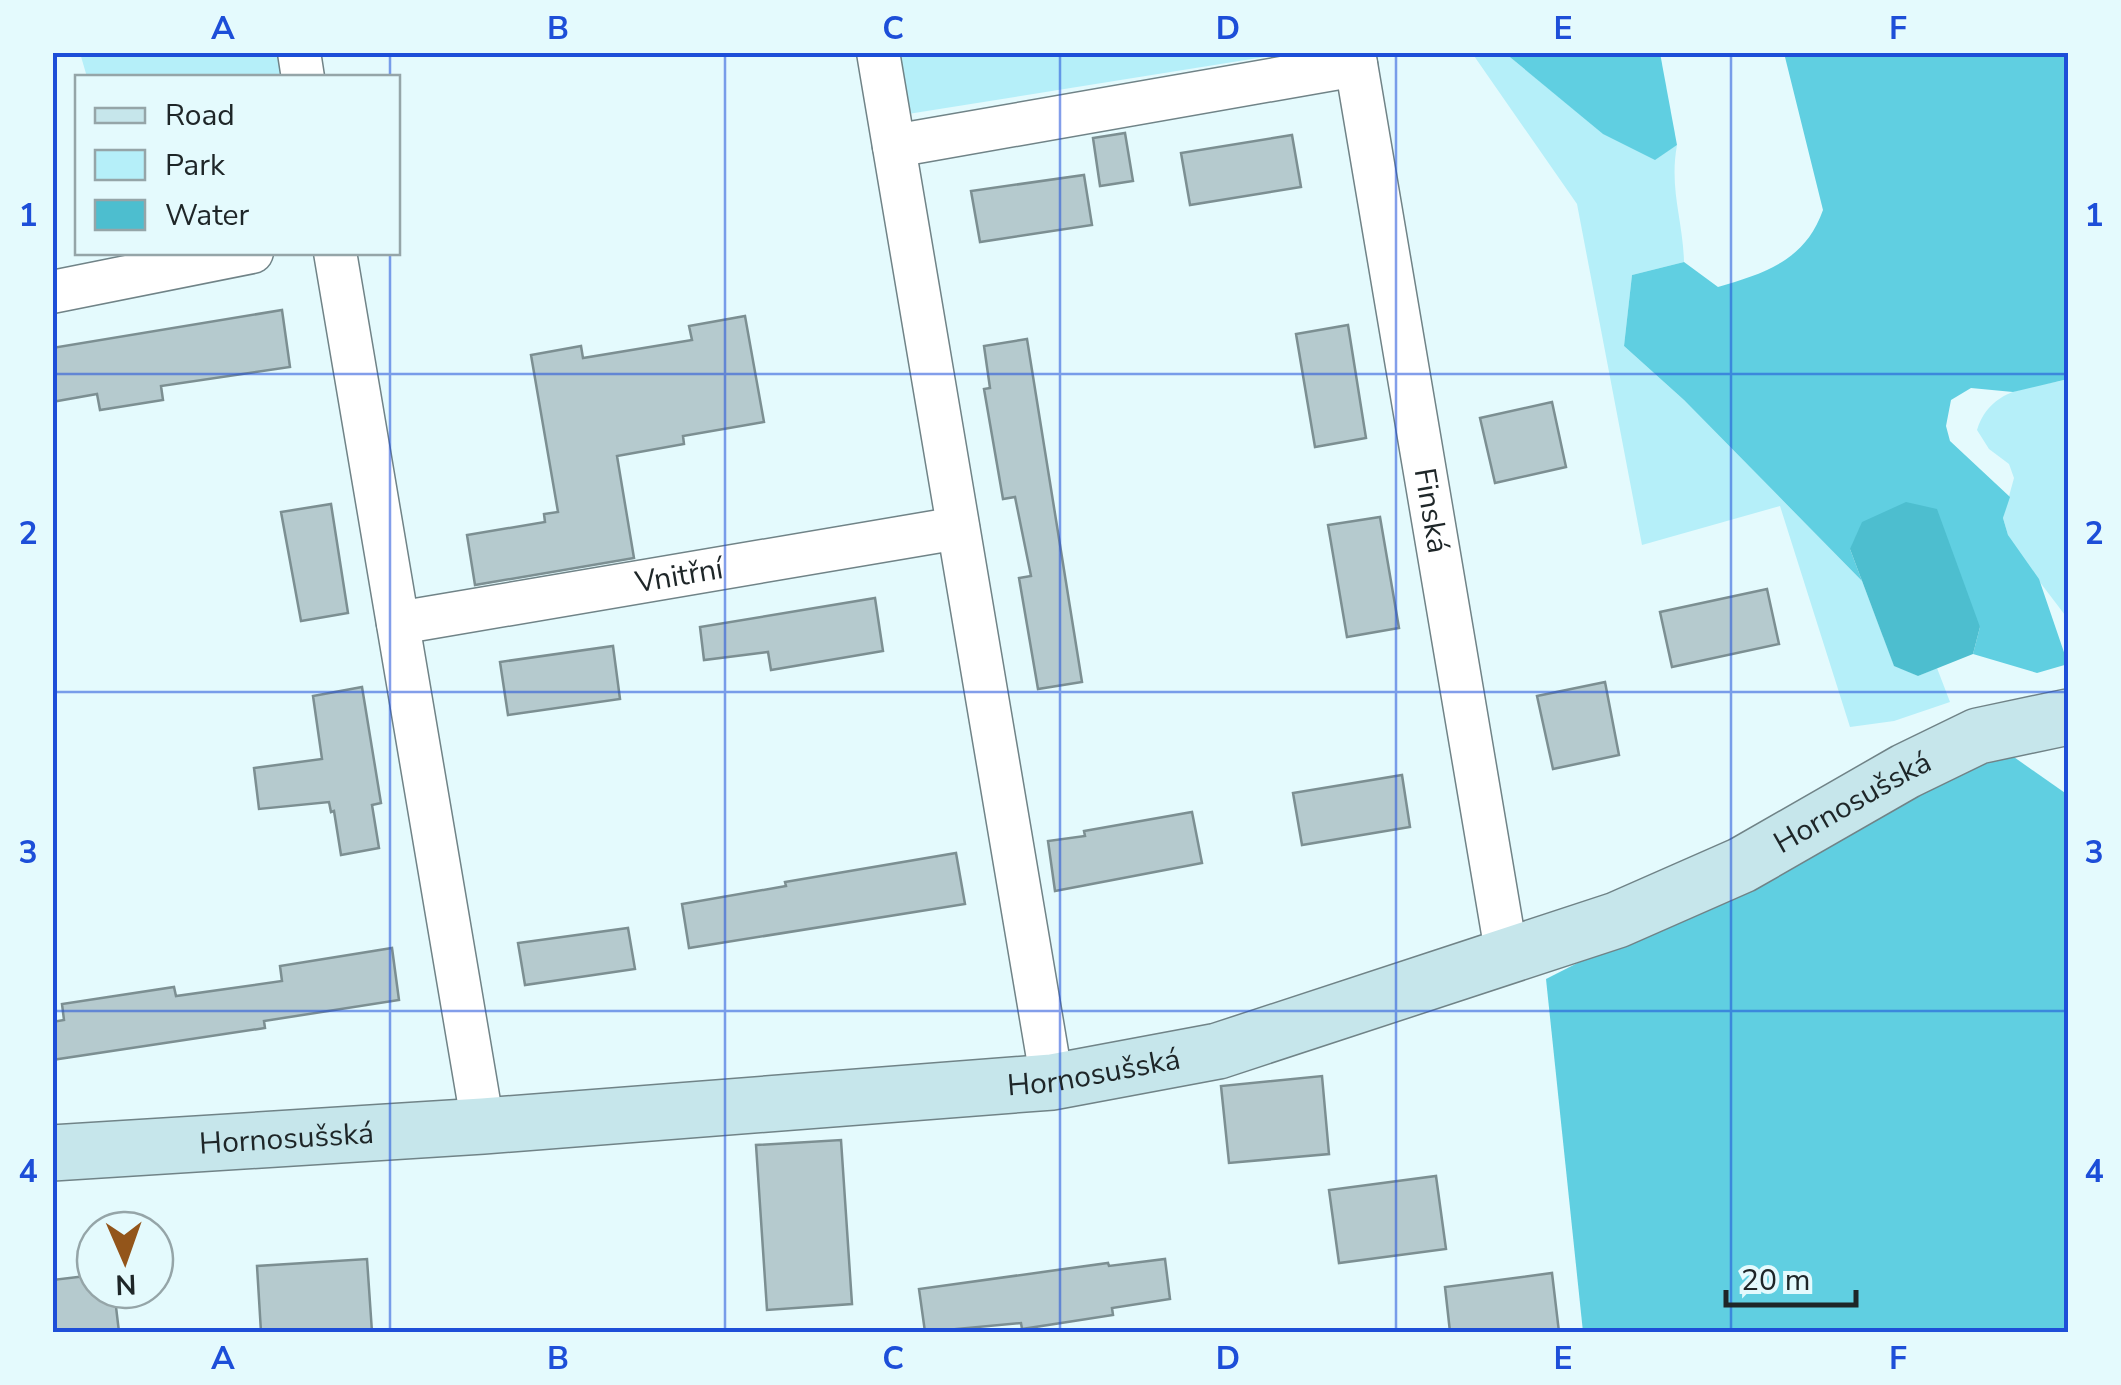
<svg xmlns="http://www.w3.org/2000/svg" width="2121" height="1385" viewBox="0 0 2121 1385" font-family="'Nunito Sans',sans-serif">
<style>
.green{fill:#b5eff9}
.forest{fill:#60cfe1}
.water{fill:#4dbecf}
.building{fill:#b5cace;stroke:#7c8f92;stroke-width:2.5}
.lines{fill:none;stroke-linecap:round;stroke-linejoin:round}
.street-casing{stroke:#708387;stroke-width:45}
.secondary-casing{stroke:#708387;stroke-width:58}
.street{stroke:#fff;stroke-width:42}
.secondary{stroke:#c6e6eb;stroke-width:55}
.grid{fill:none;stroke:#1d4ed8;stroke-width:2.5;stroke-opacity:0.55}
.labels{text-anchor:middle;stroke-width:10;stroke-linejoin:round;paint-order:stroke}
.street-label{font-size:30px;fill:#1e2628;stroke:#e4fafd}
.neatline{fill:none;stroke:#1d4ed8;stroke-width:4}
.grid-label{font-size:32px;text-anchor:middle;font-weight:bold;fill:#1d4ed8}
</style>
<rect width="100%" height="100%" fill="#e4fafd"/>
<!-- green -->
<g class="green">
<path d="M 898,52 L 1290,53 L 908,114 Z"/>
<path d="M 80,53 L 283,53 L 288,77 L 87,77 Z"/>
<path d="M 1472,53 L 1505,53 L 1603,133 L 1655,159 L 1677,145 C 1669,189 1683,220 1684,262 L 1632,275 L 1624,346 L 1684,400 L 1862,581 L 1894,665 L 1918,676 L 1937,668 L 1950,702 L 1894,721 L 1850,727 L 1780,506 L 1642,545 L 1577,204 Z"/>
<path d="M 2068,379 L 2068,619 L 2017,552 L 2008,535 L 2003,518 L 2014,478 L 2009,464 L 1989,449 L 1977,430 C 1991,386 2030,389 2068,379 Z"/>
</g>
<!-- forest -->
<g class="forest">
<path d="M 1505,53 L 1660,53 L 1677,145 L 1655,160 L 1603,134 Z"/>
<path d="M 1784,53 L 2068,53 L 2068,379 L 2013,392 L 1971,388 L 1951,400 L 1946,426 L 1950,441 L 2010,497 L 2003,518 L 2008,535 L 2039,579 L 2068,664 L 2037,673 L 1973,654 L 1980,627 L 1850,549 L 1862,581 L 1684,400 L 1624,346 L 1632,275 L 1684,262 L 1718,287 C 1765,273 1805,261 1823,210 Z"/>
<path d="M 2001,748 L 2068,795 L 2068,1332 L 1583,1332 L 1546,979 Z"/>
</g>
<!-- water -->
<path class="water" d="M 1906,502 L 1937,509 L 1980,627 L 1973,654 L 1918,676 L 1894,666 L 1850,549 L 1862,522 Z"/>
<!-- building -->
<g class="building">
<path d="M 1125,133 L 1133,181 L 1100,186 L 1093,138 Z"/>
<path d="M 1292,135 L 1301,187 L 1190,205 L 1181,153 Z"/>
<path d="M 1084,175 L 1092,225 L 980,242 L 971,191 Z"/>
<path d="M 282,310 L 290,367 L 161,386 L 163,400 L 100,410 L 97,394 L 52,402 L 52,348 Z"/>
<path d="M 745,316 L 764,422 L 683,436 L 684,444 L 617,456 L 634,558 L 475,585 L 467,535 L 545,522 L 544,514 L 558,512 L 531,355 L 581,346 L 583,358 L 692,340 L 689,326 Z"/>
<path d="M 1348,325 L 1366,438 L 1315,447 L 1296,334 Z"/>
<path d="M 1027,339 L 1082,682 L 1038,689 L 1019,578 L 1031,576 L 1015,497 L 1003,499 L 984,389 L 990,388 L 984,346 Z"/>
<path d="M 1552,402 L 1566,467 L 1495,483 L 1480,418 Z"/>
<path d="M 331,504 L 348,613 L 301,621 L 281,512 Z"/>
<path d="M 1380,517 L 1399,628 L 1347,637 L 1328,525 Z"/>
<path d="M 1767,589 L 1779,644 L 1672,667 L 1660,612 Z"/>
<path d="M 875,598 L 883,651 L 771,670 L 768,652 L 704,660 L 700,627 Z"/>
<path d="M 613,646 L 620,699 L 508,715 L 500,662 Z"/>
<path d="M 1605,682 L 1619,755 L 1553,769 L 1537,696 Z"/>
<path d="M 362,687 L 381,803 L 372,805 L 379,848 L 341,855 L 334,811 L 331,812 L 329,802 L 259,809 L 254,768 L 322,759 L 313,696 Z"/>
<path d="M 1402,775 L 1410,827 L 1302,845 L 1293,793 Z"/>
<path d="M 1192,812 L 1202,863 L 1055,891 L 1048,841 L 1085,836 L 1084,831 Z"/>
<path d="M 956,853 L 965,904 L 689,948 L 682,904 L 786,886 L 785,882 Z"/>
<path d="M 628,928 L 635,969 L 525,985 L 518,943 Z"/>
<path d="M 392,948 L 399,1000 L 264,1021 L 265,1028 L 52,1060 L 52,1022 L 64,1020 L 62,1004 L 174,987 L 176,996 L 282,981 L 280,966 Z"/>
<path d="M 1322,1076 L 1329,1154 L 1229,1163 L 1221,1086 Z"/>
<path d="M 841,1140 L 852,1304 L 767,1310 L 756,1145 Z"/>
<path d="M 1436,1176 L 1446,1249 L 1339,1263 L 1329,1190 Z"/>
<path d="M 367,1259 L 372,1332 L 261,1332 L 257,1266 Z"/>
<path d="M 1165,1259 L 1170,1299 L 1112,1308 L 1113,1315 L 1022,1329 L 1021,1323 L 925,1332 L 919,1289 L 1108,1263 L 1109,1266 Z"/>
<path d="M 1552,1273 L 1559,1332 L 1450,1332 L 1445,1287 Z"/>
<path d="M 95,1275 L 95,1290 L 114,1290 L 119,1332 L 52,1332 L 52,1280 Z"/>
</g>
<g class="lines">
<defs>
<g id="street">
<path d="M 299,52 L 303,78"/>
<path d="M 878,52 L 1052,1082"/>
<path id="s1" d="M 1354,52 L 1507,957"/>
<path d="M 894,146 L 1356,65"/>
<path d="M 335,252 L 483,1126"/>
<path d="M 52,292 L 252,252"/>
<path id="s2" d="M 398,623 L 958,528"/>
</g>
<g id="secondary">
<path id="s3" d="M 52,1153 L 483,1126 L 1052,1082 L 1218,1051 L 1617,920 L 1742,865 L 1906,771 L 1978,736 L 2068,717"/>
</g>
</defs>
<!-- street casing -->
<use href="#street" class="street-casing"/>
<!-- secondary casing -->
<use href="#secondary" class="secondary-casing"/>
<!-- street -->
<use href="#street" class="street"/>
<!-- secondary -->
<use href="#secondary" class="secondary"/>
</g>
<!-- grid -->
<path class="grid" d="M 390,52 L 390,78M 725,52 L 725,1332M 1060,52 L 1060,1332M 1396,52 L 1396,1332M 1731,52 L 1731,1332M 390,252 L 390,1332M 52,374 L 2068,374M 52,692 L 2068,692M 52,1011 L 2068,1011"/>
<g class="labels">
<!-- street labels -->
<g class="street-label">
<text dy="10" stroke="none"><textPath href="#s1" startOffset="465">Finská</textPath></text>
<text dy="10" stroke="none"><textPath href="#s2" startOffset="285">Vnitřní</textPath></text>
<text dy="10" stroke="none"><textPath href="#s3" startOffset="1855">Hornosušská</textPath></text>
<text dy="10" stroke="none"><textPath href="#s3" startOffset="1045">Hornosušská</textPath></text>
<text dy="10" stroke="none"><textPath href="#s3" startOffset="235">Hornosušská</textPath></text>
</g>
</g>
<!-- border -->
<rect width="2121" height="1385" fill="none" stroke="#e4fafd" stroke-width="110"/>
<!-- legend -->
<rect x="75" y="75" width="325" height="180" fill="#e4fafd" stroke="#95a5a8" stroke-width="2.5"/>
<rect x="95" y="108" width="50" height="15" fill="#c6e6eb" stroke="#95a5a8" stroke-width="2.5"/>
<text x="165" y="125" font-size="30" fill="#1e2628">Road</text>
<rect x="95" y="150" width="50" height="30" fill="#b5eff9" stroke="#95a5a8" stroke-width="2.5"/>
<text x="165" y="175" font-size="30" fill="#1e2628">Park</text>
<rect x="95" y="200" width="50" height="30" fill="#4dbecf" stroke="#95a5a8" stroke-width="2.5"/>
<text x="165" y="225" font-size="30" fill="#1e2628">Water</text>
<!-- north arrow -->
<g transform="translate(125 1260) rotate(178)"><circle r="48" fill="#e4fafd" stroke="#95a5a8" stroke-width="2.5"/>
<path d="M0-8L18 38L0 25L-18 38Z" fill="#93551a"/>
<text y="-15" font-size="28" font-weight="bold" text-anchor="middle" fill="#1e2628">N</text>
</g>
<!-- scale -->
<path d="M1726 1290v15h130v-15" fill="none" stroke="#1e2628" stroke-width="5"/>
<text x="1741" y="1290" font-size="30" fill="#1e2628" stroke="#e4fafd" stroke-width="8" paint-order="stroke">20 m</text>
<rect x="55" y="55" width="2011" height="1275" class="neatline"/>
<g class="grid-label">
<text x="223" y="39">A</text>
<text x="558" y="39">B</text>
<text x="893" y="39">C</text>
<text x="1228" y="39">D</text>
<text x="1563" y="39">E</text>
<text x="1898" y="39">F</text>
<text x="28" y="226">1</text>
<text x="2094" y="226">1</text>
<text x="28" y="544">2</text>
<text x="2094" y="544">2</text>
<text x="28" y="863">3</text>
<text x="2094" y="863">3</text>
<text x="28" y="1182">4</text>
<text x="2094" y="1182">4</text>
<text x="223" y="1369">A</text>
<text x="558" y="1369">B</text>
<text x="893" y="1369">C</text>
<text x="1228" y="1369">D</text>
<text x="1563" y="1369">E</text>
<text x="1898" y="1369">F</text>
</g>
</svg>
